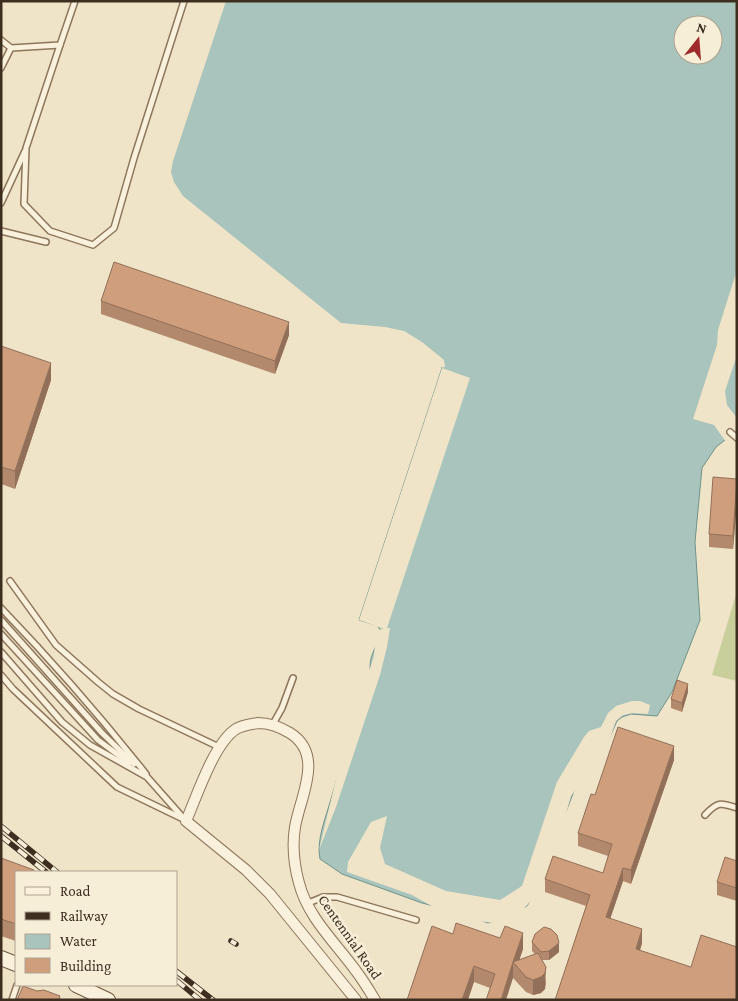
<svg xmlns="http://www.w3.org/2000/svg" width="738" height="1001" viewBox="0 0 738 1001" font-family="'Crimson Pro',serif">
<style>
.green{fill:#c9cf9b}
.water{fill:#a9c4bc;stroke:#6f938a;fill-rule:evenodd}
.pier{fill:#f0e4c8}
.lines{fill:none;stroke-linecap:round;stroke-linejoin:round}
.service-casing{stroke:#8d765c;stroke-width:8}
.minor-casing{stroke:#8d765c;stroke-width:12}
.secondary-casing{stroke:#6f573f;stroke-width:16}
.service{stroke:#faf1dc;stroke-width:5}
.minor{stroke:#faf1dc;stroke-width:10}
.secondary{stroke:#faf1dc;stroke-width:14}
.rail-casing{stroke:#3d2e20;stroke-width:5.5}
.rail{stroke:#f7eed8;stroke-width:4;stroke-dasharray:11;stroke-linecap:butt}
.wall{fill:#b2896c}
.shaded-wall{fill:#916f58}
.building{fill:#cf9f7d;stroke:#916f58}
.labels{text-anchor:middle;stroke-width:5;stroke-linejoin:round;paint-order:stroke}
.street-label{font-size:15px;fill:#3d2e20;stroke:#f7eed8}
</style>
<rect width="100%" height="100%" fill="#f0e4c8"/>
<!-- green -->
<path class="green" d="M 737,591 L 737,681 L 712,675 Z"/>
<!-- water -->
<path class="water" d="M 213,1 L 737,1 L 737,431 L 716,447 L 702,468 L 695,542 L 700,620 L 672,692 L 657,716 L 631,714 L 622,717 L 617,721 L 608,741 L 576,786 L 534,894 L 527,906 L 505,919 L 488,923 L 458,912 L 422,903 L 342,874 L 320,859 C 316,840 326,817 331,799 C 343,756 357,715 371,673 C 367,660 376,646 382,634 L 378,626 L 359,620 L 442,368 L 406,340 L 381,333 L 342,331 L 161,186 ZM 683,25 L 713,25 L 713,55 L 683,55 Z"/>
<!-- pier -->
<g class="pier">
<path d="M 210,1 L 226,1 L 173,161 L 171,172 L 174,182 L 183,196 L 341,323 L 385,327 L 404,331 L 422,342 L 444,360 L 445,367 L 438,368 L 410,349 L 404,344 L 405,341 L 382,335 L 379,338 L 342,333 L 317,321 L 159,187 L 158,177 L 161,162 Z"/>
<path d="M 737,270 L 737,355 L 725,391 L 727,405 L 737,418 L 737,434 L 726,442 L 714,425 L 693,419 L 717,345 L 718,330 Z"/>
<path d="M 442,368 L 470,378 L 387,628 L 390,628 L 387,647 L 380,675 L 336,807 L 319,850 L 343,750 L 374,656 L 375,643 L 379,634 L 377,630 L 384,629 L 359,620 Z"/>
<path d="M 632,701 L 640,701 L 650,705 L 648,714 L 633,713 L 623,715 L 616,721 L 608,744 L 588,774 L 571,796 L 561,832 L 537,894 L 520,913 L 508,920 L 493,923 L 478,921 L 437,909 L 412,895 L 347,872 L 348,862 L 371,822 L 387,816 L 380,848 L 385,864 L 446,891 L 500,900 L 522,886 L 557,782 L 584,737 L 589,731 L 601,727 L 608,713 L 616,706 Z"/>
</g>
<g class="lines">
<defs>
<g id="service">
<path d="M 1,40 L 11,48 L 60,45 L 75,1"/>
<path d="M 60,45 L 26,148 L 24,204 L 50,231 L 93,245 L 114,228 L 134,158 L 184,1"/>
<path d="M 1,68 L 11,48"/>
<path d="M 1,203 L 25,151"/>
<path d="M 1,231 L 46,242"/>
<path d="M 730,432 L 737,438"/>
<path d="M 10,581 L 56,645 L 98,682 L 113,694 L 139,709 L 219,747"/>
<path d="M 1,608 C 52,661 100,716 146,774"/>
<path d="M 1,620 L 102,733 L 134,764"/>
<path d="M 1,634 L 98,740 L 129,763"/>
<path d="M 1,652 L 62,722 L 90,745 L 147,777 L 185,820"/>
<path d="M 1,675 L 13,689 L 117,787 L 183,819"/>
<path d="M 273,724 L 282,708 L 293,678"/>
<path d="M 705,815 C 717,802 720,802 737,808"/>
<path d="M 306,904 L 323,897 L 337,897 L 416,920"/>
<path d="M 12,1000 L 17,985"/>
</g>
<path id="minor" d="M 356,1000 L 270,894 L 246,870 L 186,821 C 197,796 214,743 236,729 C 242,725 252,724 258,723 C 270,723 280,727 290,733 C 325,755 300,797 295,827 C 292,846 294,865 299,883 C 308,918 336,943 356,971 C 363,980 369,990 375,1000"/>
<g id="secondary">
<path d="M 1,958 L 16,964"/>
<path d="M 76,985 L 108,1000"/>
</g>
</defs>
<!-- service casing -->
<use href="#service" class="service-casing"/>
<!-- minor casing -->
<use href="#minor" class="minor-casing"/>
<!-- secondary casing -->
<use href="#secondary" class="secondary-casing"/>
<!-- service -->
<use href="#service" class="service"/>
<!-- minor -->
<use href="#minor" class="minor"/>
<!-- secondary -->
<use href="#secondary" class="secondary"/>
<defs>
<g id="rail">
<path d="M 1,826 L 57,872"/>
<path d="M 1,836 L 46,872"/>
<path d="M 231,941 L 236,944"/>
<path d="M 176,971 L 213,1000"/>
<path d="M 176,980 L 200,1000"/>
</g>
</defs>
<!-- rail casing -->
<use href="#rail" class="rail-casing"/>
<!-- rail -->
<use href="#rail" class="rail"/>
</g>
<!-- wall -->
<g class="wall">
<path d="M 101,301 L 289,335 L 275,374 L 101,314 Z"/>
<path d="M 1,346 L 51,380 L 15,489 L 1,484 Z"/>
<path d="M 737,479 L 737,502 L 733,549 L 709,547 L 709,534 Z"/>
<path d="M 688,692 L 682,712 L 671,708 L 671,699 Z"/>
<path d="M 674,760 L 631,884 L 623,881 L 610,919 L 642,943 L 640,951 L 737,1000 L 555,1000 L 586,906 L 545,892 L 545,879 L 603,873 L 608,856 L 578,846 L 578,833 L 595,795 Z"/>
<path d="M 1,858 L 34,872 L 16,872 L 16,941 L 1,936 Z"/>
<path d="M 737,861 L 737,901 L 717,895 L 717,882 Z"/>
<path d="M 453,934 L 523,949 L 519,960 L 535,954 L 532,951 L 532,942 L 559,952 L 549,960 L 542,960 L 546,983 L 545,989 L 541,993 L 533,995 L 526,992 L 513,978 L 490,988 L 474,982 Z"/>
</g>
<!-- shaded-wall -->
<g class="shaded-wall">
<path d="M 289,322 L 289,335 L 275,374 L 275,361 Z"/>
<path d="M 51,363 L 51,380 L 15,489 L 15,471 Z"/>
<path d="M 737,489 L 737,502 L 733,549 L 733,536 Z"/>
<path d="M 688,684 L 688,692 L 682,712 L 682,703 Z"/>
<path d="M 674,746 L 674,760 L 631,884 L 631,870 Z"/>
<path d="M 623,868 L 623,881 L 606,931 L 606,917 Z"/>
<path d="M 642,929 L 642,943 L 636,962 L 636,949 Z"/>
<path d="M 523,933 L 523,949 L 517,967 L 513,962 Z"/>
<path d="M 559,943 L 559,952 L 549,960 L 549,951 Z"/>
<path d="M 513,962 L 513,978 L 506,1000 L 501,1000 Z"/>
<path d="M 474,966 L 474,982 L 468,1000 L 462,1000 Z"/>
<path d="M 546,967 L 545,989 L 541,993 L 533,995 L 533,980 Z"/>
</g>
<!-- building -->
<g class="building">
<path d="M 114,262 L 289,322 L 275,361 L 101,301 Z"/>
<path d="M 1,346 L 51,363 L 15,471 L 1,467 Z"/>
<path d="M 713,477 L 737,479 L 733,536 L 709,534 Z"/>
<path d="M 677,680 L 688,684 L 682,703 L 671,699 Z"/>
<path d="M 618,727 L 674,746 L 631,870 L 623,868 L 606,917 L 642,929 L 636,949 L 691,967 L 701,935 L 737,947 L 737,1000 L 555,1000 L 590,895 L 545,879 L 553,856 L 603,873 L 612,844 L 578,833 L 591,794 L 595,795 Z"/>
<path d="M 725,857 L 737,861 L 737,888 L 717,882 Z"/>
<path d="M 1,858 L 34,870 L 33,872 L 16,872 L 16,924 L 1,919 Z"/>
<path d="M 456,923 L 500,938 L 505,926 L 523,933 L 513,962 L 538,953 L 546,967 L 545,973 L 541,977 L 533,980 L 526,977 L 513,962 L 501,1000 L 486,1000 L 495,974 L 474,966 L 462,1000 L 407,1000 L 432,926 L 453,934 Z"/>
<path d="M 544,927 L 551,929 L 557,935 L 559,943 L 549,951 L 541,952 L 532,942 L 535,934 Z"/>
<path d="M 23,986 L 37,991 L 44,990 L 60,996 L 59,1000 L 17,1000 Z"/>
</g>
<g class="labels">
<!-- street labels -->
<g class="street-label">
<text transform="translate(350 937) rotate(55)" y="5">Centennial Road</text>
</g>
</g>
<!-- border -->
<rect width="738" height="1001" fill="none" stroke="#3d2e20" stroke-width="5"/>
<!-- legend -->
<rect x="15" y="871" width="162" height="115" fill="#f7eed8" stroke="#ada18e"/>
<rect x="25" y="887" width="25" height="8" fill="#faf1dc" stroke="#ada18e"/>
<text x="60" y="896" font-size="15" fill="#3d2e20">Road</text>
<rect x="25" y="912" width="25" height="8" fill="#3d2e20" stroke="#ada18e"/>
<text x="60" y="921" font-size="15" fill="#3d2e20">Railway</text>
<rect x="25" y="934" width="25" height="15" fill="#a9c4bc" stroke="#ada18e"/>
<text x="60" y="946" font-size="15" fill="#3d2e20">Water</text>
<rect x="25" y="958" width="25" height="15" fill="#cf9f7d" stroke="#ada18e"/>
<text x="60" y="971" font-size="15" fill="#3d2e20">Building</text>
<!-- north arrow -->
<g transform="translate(698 40) rotate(17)"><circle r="24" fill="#f7eed8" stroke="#ada18e"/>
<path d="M0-4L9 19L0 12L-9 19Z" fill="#9e2a2b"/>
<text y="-8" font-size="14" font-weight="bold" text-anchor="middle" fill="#3d2e20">N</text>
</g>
</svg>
